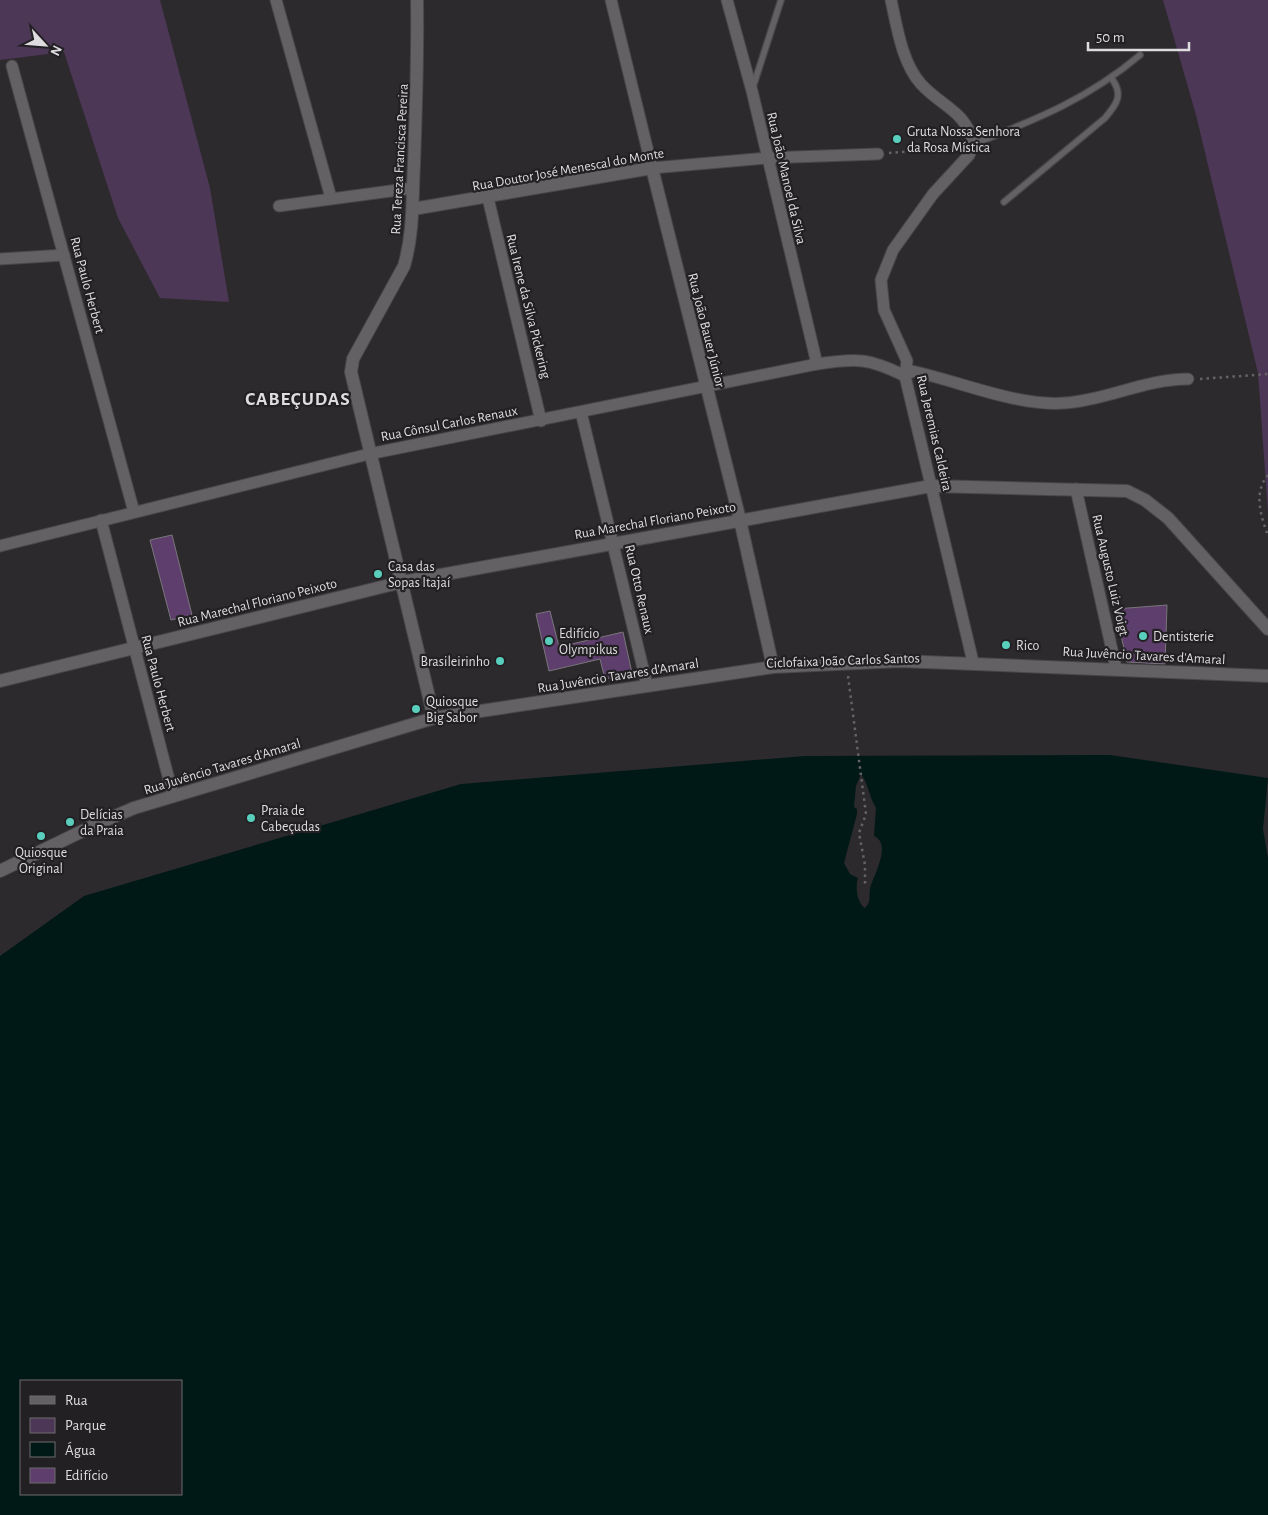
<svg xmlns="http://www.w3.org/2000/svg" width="1268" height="1515" viewBox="0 0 1268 1515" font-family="'Alegreya Sans',sans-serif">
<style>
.green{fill:#4d3756}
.water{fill:#011916;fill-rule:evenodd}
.building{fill:#5e3e6c;stroke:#79767b}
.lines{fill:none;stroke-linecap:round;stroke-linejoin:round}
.service-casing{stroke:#49464a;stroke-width:8}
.minor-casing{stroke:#49464a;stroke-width:13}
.tertiary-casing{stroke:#49464a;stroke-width:14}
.path{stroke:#656366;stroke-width:2.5;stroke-dasharray:2.5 4;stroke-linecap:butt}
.service{stroke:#636163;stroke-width:5.5}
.minor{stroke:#636163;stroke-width:11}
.tertiary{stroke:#636163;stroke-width:12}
.poi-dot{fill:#5acebd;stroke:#232024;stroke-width:2}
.labels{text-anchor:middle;stroke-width:4.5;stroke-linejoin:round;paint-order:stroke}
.poi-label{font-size:14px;fill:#dedcdf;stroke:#232024;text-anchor:start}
.street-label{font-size:14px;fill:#dedcdf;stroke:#232024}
.district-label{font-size:19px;font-weight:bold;letter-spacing:1px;fill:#dedcdf;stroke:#232024}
</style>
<rect width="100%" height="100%" fill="#2d2a2e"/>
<!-- green -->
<g class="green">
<path d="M 0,0 L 160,0 L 210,188 L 229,302 L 160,298 L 118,218 L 64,52 L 0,60 Z"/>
<path d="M 1163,0 L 1268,0 L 1268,513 L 1258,373 L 1196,115 Z"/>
</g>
<!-- water -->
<path class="water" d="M 1110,755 L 1268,778 L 1263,829 L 1268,858 L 1268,1515 L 0,1515 L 0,956 L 84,896 L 461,784 L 805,756 ZM 861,774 C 869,785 869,797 876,808 L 874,836 C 893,844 872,878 870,889 C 869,897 871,902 865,908 C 857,903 855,887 858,878 L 850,874 L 844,863 L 857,814 L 857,809 L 854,807 L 856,786 ZM 21,1381 L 181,1381 L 181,1494 L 21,1494 Z"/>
<!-- building -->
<g class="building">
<path d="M 172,535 L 192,615 L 171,620 L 150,540 Z"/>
<path d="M 1167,605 L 1165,664 L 1127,662 L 1115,609 Z"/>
<path d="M 550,611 L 559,647 L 623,632 L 632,673 L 605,679 L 600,659 L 549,671 L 536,614 Z"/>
</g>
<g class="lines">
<defs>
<g id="service">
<path d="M 753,87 L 781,0"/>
<path d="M 974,144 C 1037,119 1088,99 1140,55"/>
<path d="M 1004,202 L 1105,118 C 1116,105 1124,95 1112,79"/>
</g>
<g id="minor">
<path d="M 276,0 L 331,198"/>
<path d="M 611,0 L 652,168 L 766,158 L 878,154"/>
<path d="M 727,0 L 752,91 L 817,364"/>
<path d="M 891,0 C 897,27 902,63 921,84 C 942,107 965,110 974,144 L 969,155 L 933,194 L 893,250 L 881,280 L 884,310 L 907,361 L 905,376 L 973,662"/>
<path d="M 12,66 L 134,512"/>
<path d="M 488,198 L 541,421"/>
<path d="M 279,206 L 413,188"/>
<path d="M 0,259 L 64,255"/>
<path d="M 905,376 L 912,371 C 958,381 1019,407 1065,403 C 1107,400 1145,379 1188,379"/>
<path d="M 581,412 L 647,685"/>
<path d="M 1076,489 L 1116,668"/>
<path d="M 101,520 L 173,795"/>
<path d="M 0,546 L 369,454 L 817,364 C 857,358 869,358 905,376"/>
</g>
<g id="tertiary">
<path d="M 417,0 C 418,55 416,109 414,164 C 412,199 414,232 404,266 L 353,359 L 351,372 L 434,718"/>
<path d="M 413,209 L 652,168 L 740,520 L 773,667"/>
<path d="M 0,681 L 402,582 L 931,486 L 1127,491 L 1145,500 L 1168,518 L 1268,629"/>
<path d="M 0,871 L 99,823 L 134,808 L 434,718 L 773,667 L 900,661 L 1268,676"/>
</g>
</defs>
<!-- service casing -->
<use href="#service" class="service-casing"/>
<!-- minor casing -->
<use href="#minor" class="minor-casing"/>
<!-- tertiary casing -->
<use href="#tertiary" class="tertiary-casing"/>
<!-- path -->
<g class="path">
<path d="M 889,153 L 916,151"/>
<path d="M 1200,379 L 1268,374"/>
<path d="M 1268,475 C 1253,493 1261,516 1268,536"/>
<path d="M 848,676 L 866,814 L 859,833 L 865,865 L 865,884"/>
</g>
<!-- service -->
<use href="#service" class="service"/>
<!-- minor -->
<use href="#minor" class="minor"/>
<!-- tertiary -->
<use href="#tertiary" class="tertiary"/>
</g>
<!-- markers -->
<g class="poi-dot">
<circle cx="897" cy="139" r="5"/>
<circle cx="378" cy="574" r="5"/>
<circle cx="1143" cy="636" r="5"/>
<circle cx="549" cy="641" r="5"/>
<circle cx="1006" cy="645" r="5"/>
<circle cx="500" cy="661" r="5"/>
<circle cx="416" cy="709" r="5"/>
<circle cx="251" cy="818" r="5"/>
<circle cx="70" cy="822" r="5"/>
<circle cx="41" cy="836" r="5"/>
</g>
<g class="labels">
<!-- poi labels -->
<g class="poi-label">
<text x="907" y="136">Gruta Nossa Senhora<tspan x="907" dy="16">da Rosa Mística</tspan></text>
<text x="388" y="571">Casa das<tspan x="388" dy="16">Sopas Itajaí</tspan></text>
<text x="559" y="638">Edifício<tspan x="559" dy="16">Olympikus</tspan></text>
<text x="1153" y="641">Dentisterie</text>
<text x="1016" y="650">Rico</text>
<text x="490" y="666" text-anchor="end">Brasileirinho</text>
<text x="426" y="706">Quiosque<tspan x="426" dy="16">Big Sabor</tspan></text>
<text x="261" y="815">Praia de<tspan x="261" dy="16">Cabeçudas</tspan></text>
<text x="80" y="819">Delícias<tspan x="80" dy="16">da Praia</tspan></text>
<text x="41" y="857" text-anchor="middle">Quiosque<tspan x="41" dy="16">Original</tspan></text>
</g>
<!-- street labels -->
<g class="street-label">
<text transform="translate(399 159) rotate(-87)" y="5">Rua Tereza Francisca Pereira</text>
<text transform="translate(568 169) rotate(-10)" y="5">Rua Doutor José Menescal do Monte</text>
<text transform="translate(787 178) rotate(77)" y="5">Rua João Manoel da Silva</text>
<text transform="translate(88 285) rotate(75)" y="5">Rua Paulo Herbert</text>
<text transform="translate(529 306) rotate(76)" y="5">Rua Irene da Silva Pickering</text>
<text transform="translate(707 330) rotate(76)" y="5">Rua João Bauer Júnior</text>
<text transform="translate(449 423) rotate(-11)" y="5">Rua Cônsul Carlos Renaux</text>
<text transform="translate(935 433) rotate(77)" y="5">Rua Jeremias Caldeira</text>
<text transform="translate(655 520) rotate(-10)" y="5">Rua Marechal Floriano Peixoto</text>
<text transform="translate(1111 575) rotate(77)" y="5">Rua Augusto Luiz Voigt</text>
<text transform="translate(640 589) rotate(77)" y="5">Rua Otto Renaux</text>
<text transform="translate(257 602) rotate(-14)" y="5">Rua Marechal Floriano Peixoto</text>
<text transform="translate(1144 655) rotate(3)" y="5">Rua Juvêncio Tavares d'Amaral</text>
<text transform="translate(843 660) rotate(-2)" y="5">Ciclofaixa João Carlos Santos</text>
<text transform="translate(618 675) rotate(-9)" y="5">Rua Juvêncio Tavares d'Amaral</text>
<text transform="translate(159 683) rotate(75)" y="5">Rua Paulo Herbert</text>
<text transform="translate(222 766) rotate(-17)" y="5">Rua Juvêncio Tavares d'Amaral</text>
</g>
<!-- district labels -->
<g class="district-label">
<text x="298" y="405">CABEÇUDAS</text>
</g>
</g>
<!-- legend -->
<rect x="20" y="1380" width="162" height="115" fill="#232024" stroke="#6e6b6f"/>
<rect x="30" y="1396" width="25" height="8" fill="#636163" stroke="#6e6b6f"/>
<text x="65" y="1405" font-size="15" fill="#dedcdf">Rua</text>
<rect x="30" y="1418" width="25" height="15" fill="#4d3756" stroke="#6e6b6f"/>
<text x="65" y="1430" font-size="15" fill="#dedcdf">Parque</text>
<rect x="30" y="1442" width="25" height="15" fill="#011916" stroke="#6e6b6f"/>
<text x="65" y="1455" font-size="15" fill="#dedcdf">Água</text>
<rect x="30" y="1468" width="25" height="15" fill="#5e3e6c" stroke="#6e6b6f"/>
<text x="65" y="1480" font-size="15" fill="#dedcdf">Edifício</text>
<!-- north arrow -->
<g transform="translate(45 45) rotate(116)" stroke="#232024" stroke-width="4" paint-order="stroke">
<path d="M0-4L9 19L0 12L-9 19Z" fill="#dedcdf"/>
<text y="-8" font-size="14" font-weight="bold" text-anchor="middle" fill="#dedcdf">N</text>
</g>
<!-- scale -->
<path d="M1088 42v8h101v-8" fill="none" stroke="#dedcdf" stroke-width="2.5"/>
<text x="1096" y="42" font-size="15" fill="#dedcdf" stroke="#232024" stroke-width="4" paint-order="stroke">50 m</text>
</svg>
